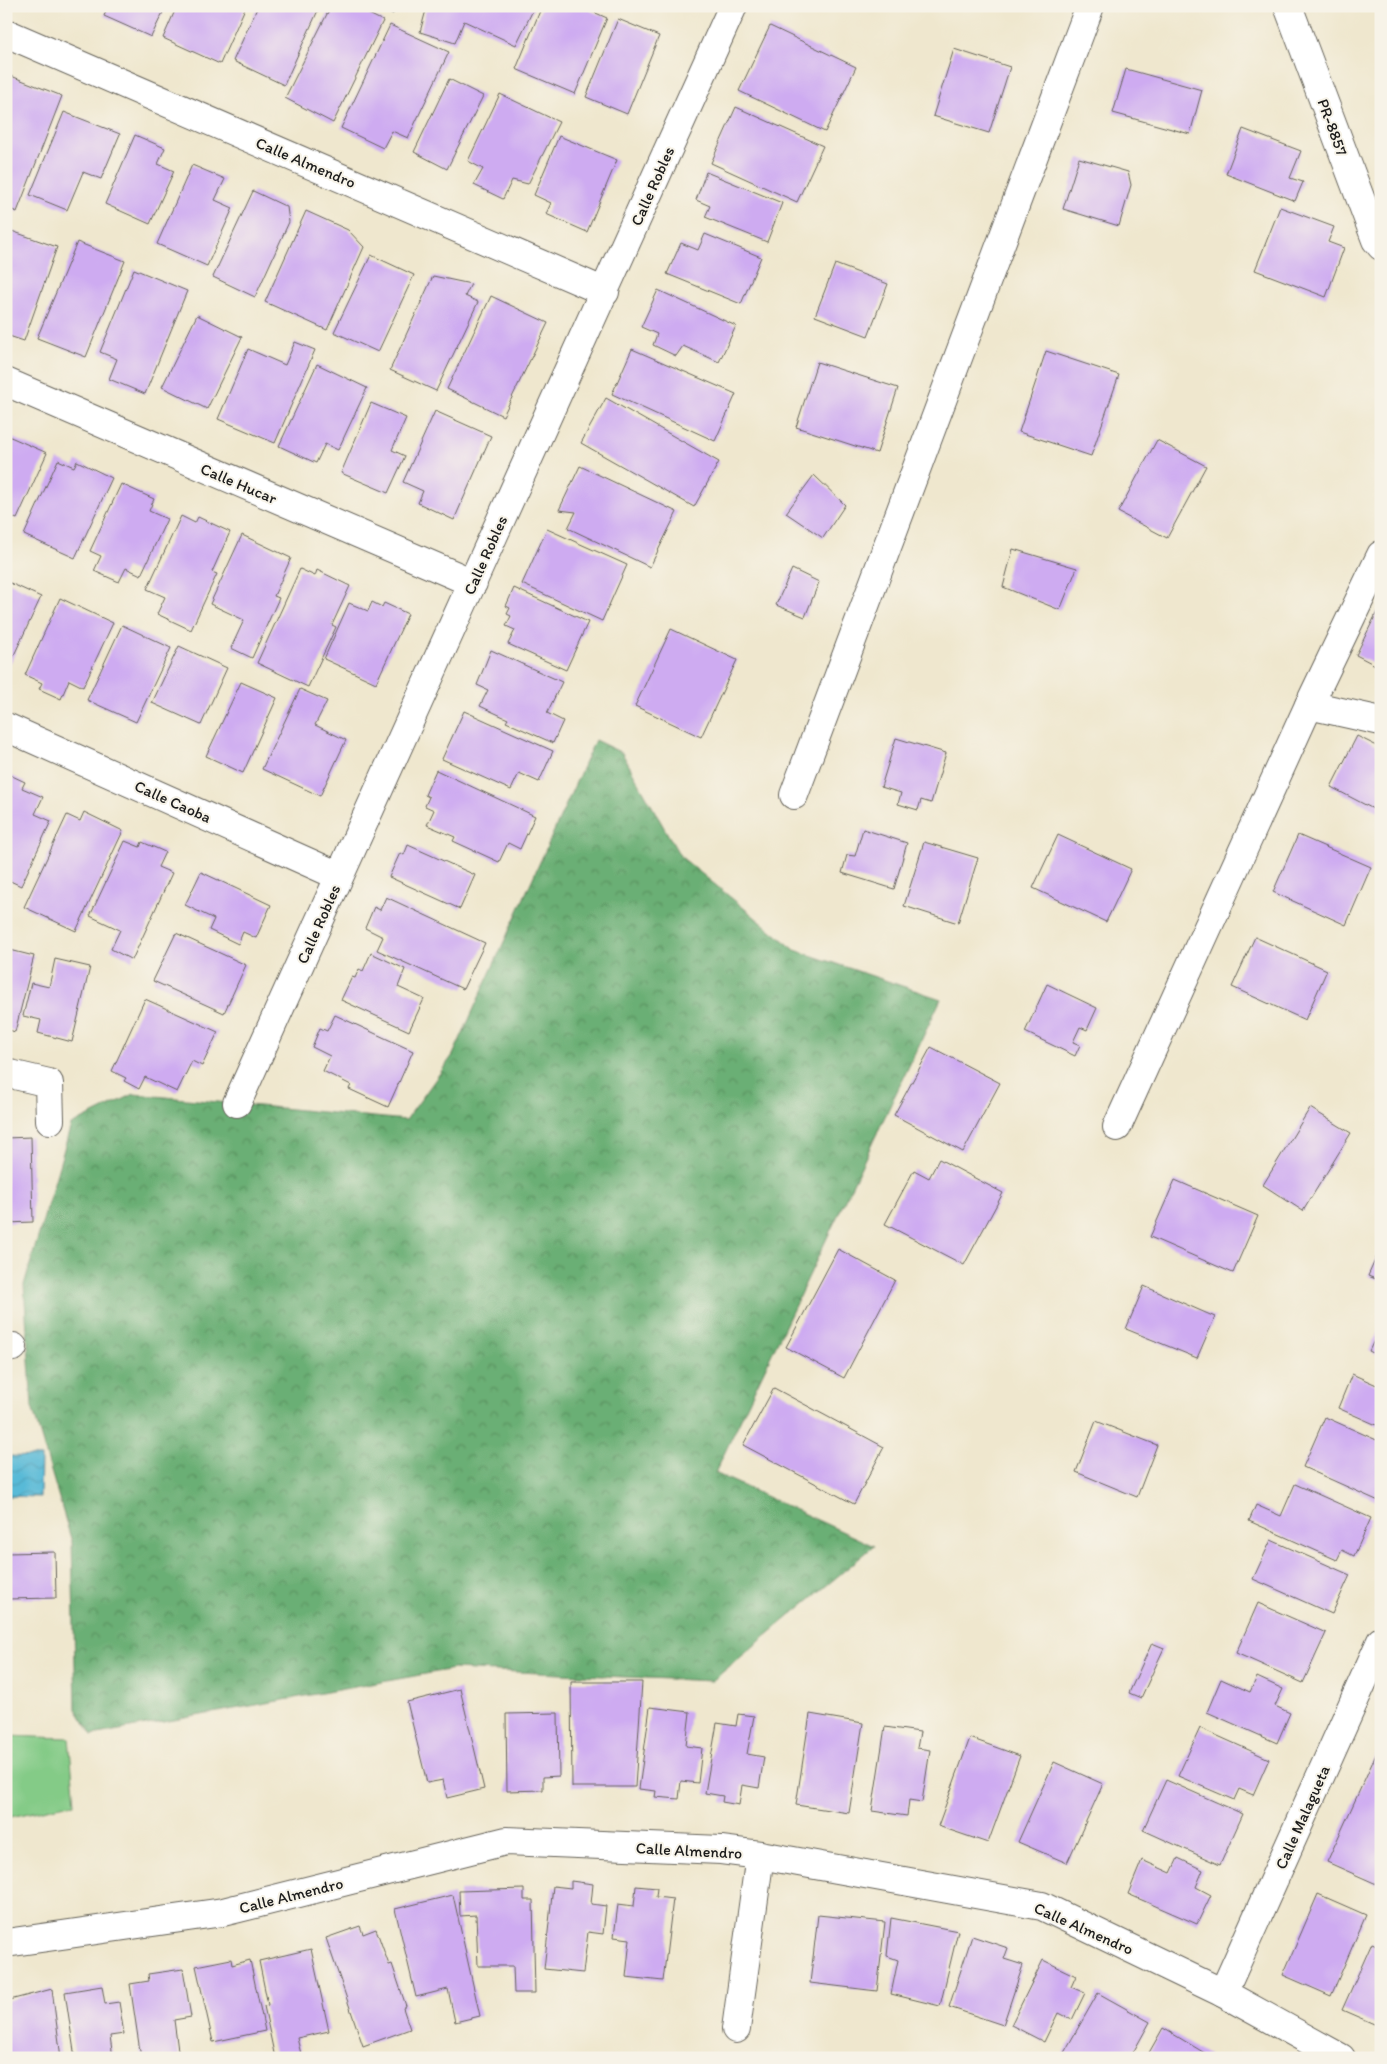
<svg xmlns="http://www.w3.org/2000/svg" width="1387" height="2064" viewBox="0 0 1387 2064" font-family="Itim,sans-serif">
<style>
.forest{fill:url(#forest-crowns);stroke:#446648}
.pitch{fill:#84cb87;stroke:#507452}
.water{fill:url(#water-waves);stroke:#3a6b7a}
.building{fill:#ceabf1}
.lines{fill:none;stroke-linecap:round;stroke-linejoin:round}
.minor-casing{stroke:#66635a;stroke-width:30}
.minor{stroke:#fff;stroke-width:28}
.labels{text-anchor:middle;stroke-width:4;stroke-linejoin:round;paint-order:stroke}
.street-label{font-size:16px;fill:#1c1c1c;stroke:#f7f3e8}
</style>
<defs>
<pattern id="forest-crowns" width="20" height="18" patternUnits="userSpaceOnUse" patternTransform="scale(1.25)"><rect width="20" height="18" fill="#6baf74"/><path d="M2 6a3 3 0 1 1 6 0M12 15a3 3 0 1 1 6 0" fill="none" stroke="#578e5e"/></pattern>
<pattern id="water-waves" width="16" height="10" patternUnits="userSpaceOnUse" patternTransform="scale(1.25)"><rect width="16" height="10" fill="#59bad7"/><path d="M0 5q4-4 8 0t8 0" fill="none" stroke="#4d9fb8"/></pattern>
</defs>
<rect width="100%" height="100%" fill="#f7f3e8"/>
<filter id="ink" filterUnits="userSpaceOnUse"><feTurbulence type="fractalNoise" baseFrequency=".02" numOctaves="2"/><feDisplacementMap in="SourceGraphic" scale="10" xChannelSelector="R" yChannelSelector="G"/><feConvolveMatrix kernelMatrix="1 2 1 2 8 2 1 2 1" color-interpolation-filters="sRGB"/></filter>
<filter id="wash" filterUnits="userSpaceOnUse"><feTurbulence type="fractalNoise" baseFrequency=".0096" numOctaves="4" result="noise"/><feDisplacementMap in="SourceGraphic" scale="20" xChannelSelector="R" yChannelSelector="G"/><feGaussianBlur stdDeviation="1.12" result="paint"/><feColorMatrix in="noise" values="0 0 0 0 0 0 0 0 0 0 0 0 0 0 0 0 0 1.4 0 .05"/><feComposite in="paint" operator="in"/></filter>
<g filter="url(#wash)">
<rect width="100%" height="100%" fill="#efe7ce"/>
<!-- forest -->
<path class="forest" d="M 595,740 L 622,753 L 680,856 L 795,950 L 941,999 L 715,1473 L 874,1546 L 712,1681 L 453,1669 L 92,1735 L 76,1709 L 72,1542 L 32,1407 L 24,1285 L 71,1125 L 134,1094 L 406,1120 L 453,1055 Z"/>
<!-- pitch -->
<path class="pitch" d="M 6,1736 L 69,1738 L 75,1803 L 6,1818 Z"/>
<!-- water -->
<path class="water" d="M 6,1456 L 41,1457 L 40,1497 L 6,1496 Z"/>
<g id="blocks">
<!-- building -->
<g class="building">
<path d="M 108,6 L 166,6 L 151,37 L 104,16 Z"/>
<path d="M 177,6 L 246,6 L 220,64 L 163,38 Z"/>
<path d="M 258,6 L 320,6 L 284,85 L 233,61 Z"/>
<path d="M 331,6 L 353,6 L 383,21 L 333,123 L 285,98 Z"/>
<path d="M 376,6 L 397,6 L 393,14 Z"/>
<path d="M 418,6 L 535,6 L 516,45 L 464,21 L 455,43 L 420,32 L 426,10 Z"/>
<path d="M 542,6 L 590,6 L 589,10 L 607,18 L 575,94 L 516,69 Z"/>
<path d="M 618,19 L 659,36 L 627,114 L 586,97 Z"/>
<path d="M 390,25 L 449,52 L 408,138 L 392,131 L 383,148 L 341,128 Z"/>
<path d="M 770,26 L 856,67 L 825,132 L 739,91 Z"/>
<path d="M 954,49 L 1010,67 L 989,133 L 933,116 Z"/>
<path d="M 1126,69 L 1202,90 L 1190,134 L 1113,113 Z"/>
<path d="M 6,74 L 62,96 L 17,212 L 6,207 Z"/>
<path d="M 449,79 L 483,96 L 447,169 L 414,152 Z"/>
<path d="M 500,94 L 559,122 L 528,184 L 512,180 L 503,199 L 474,185 L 483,169 L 468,161 Z"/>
<path d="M 736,107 L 823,146 L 797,202 L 711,163 Z"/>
<path d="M 64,112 L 120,134 L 101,179 L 83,172 L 67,210 L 30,195 Z"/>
<path d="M 1243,129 L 1301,151 L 1290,178 L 1303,182 L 1295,201 L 1226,174 Z"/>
<path d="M 135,135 L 165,148 L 158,164 L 174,171 L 150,224 L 105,204 Z"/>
<path d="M 559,136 L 617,160 L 587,232 L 546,214 L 551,203 L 534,195 Z"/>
<path d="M 1079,158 L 1128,172 L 1131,185 L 1119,226 L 1063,209 Z"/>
<path d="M 192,165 L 225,179 L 215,200 L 233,208 L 207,266 L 157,244 Z"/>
<path d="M 706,172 L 782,203 L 767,242 L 705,217 L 710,206 L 696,200 Z"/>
<path d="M 253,191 L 287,207 L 289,222 L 255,297 L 213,277 Z"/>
<path d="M 1280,207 L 1334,227 L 1328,242 L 1344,248 L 1326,297 L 1255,270 Z"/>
<path d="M 306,211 L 348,230 L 364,247 L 327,330 L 265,302 Z"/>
<path d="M 6,229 L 57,247 L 24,341 L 6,335 Z"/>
<path d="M 705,234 L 761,257 L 741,304 L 667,274 L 681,243 L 698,250 Z"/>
<path d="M 77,242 L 125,261 L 86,357 L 37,338 Z"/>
<path d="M 371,255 L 414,275 L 378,352 L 334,332 Z"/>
<path d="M 835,264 L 888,284 L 868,336 L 815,316 Z"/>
<path d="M 134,269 L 187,291 L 145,394 L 109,379 L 117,359 L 100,352 Z"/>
<path d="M 433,276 L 471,284 L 465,296 L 478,302 L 436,391 L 390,370 Z"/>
<path d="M 658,290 L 736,326 L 719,362 L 683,346 L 676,356 L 653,345 L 657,334 L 641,327 Z"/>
<path d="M 491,296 L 548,323 L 503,416 L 447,389 Z"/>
<path d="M 197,315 L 242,337 L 207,409 L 162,387 Z"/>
<path d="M 295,342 L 315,350 L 275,443 L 218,419 L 248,349 L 285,365 Z"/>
<path d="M 632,349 L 736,394 L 715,441 L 612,394 Z"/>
<path d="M 1046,351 L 1119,375 L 1091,456 L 1019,432 Z"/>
<path d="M 817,362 L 898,388 L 877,453 L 796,427 Z"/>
<path d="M 317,364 L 367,388 L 338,450 L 325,444 L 316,463 L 279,446 Z"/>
<path d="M 606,398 L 719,462 L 694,507 L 581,443 Z"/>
<path d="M 371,403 L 406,418 L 392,450 L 405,456 L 388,493 L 341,473 Z"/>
<path d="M 435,411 L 491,436 L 454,520 L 418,503 L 423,491 L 403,482 Z"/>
<path d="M 6,435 L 47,453 L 17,519 L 6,514 Z"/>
<path d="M 1157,440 L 1206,466 L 1167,538 L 1118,512 Z"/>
<path d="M 58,460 L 74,467 L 77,461 L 112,478 L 75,558 L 24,535 Z"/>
<path d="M 580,466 L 677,512 L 650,567 L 568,528 L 576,512 L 559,510 Z"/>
<path d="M 814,475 L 845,505 L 823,538 L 786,513 Z"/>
<path d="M 121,484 L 154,499 L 149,511 L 167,519 L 141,575 L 126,568 L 119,582 L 94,571 L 101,556 L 90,551 Z"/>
<path d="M 181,516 L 195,523 L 198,517 L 230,532 L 212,572 L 217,574 L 191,630 L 157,614 L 165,597 L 147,589 Z"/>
<path d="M 547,529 L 627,565 L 602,621 L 522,584 Z"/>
<path d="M 242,535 L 291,558 L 274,596 L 279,598 L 252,658 L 231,648 L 244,620 L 210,604 Z"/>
<path d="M 1013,549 L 1077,568 L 1060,610 L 1003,587 Z"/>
<path d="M 300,569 L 315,576 L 317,570 L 350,586 L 332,625 L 336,627 L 308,687 L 257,663 Z"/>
<path d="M 792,569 L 819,582 L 805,617 L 776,605 Z"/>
<path d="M 8,582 L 41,597 L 8,668 L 6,586 Z"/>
<path d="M 514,588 L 588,622 L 566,670 L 508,644 L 515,630 L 506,626 L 511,616 L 507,614 L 510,608 L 506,606 Z"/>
<path d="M 60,598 L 113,623 L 83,687 L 69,680 L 61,699 L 39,689 L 42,683 L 25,675 Z"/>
<path d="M 372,602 L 382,607 L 384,603 L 408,614 L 376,683 L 324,659 L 349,603 L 368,611 Z"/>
<path d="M 1378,610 L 1381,612 L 1381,668 L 1356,655 Z"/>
<path d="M 122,625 L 171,648 L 136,722 L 87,700 Z"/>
<path d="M 671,629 L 737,660 L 701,737 L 635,706 Z"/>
<path d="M 179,646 L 227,668 L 201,725 L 152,703 Z"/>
<path d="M 491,650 L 562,682 L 547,713 L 563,721 L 553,743 L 506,722 L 508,719 L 480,706 L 488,690 L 477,685 Z"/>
<path d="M 241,682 L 277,698 L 243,773 L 206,756 Z"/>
<path d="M 300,689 L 327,701 L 315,725 L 346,740 L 320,796 L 262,769 Z"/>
<path d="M 464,711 L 553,751 L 539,782 L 519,773 L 511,790 L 442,759 Z"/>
<path d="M 1357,736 L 1381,748 L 1381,813 L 1331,787 Z"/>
<path d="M 896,738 L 946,753 L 931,803 L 921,800 L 918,810 L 898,804 L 901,793 L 881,787 Z"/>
<path d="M 436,770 L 535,816 L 520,849 L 508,843 L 499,862 L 453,841 L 455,837 L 427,825 L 434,810 L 425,806 L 429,797 L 425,795 Z"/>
<path d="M 10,775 L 25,782 L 22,788 L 43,797 L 35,814 L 51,821 L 21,886 L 6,879 L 6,783 Z"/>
<path d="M 84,812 L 123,831 L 76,931 L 24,907 L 67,815 L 80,821 Z"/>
<path d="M 863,829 L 907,843 L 894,889 L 842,873 L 847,855 L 855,856 Z"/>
<path d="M 1058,835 L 1131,869 L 1106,922 L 1033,888 Z"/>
<path d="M 1298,835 L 1371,867 L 1346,925 L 1273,892 Z"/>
<path d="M 125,841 L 140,847 L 142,842 L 165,852 L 158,867 L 172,873 L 132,960 L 111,949 L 120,930 L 90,916 Z"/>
<path d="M 924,842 L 978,858 L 958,923 L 904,906 Z"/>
<path d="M 408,845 L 475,875 L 460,909 L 389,877 L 400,853 L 404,855 Z"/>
<path d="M 201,872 L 271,905 L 256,938 L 243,932 L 238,944 L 209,930 L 214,919 L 185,905 Z"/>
<path d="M 386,897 L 485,943 L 463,989 L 377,950 L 383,937 L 365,928 L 374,907 L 380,910 Z"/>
<path d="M 176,933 L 246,965 L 224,1013 L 153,981 Z"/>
<path d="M 1255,937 L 1327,970 L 1305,1020 L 1232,987 Z"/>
<path d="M 6,949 L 34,956 L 15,1032 L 6,1029 Z"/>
<path d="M 371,953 L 405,969 L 398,987 L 424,999 L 409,1031 L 341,1000 L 352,977 L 355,978 L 359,969 L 363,971 Z"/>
<path d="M 55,959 L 90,967 L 72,1042 L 38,1033 L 41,1020 L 23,1016 L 31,983 L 49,987 Z"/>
<path d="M 1047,984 L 1097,1008 L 1087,1030 L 1080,1027 L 1073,1042 L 1080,1045 L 1075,1056 L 1025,1032 Z"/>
<path d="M 145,999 L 218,1032 L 202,1066 L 192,1061 L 177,1092 L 145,1077 L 139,1089 L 124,1081 L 126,1078 L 112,1071 Z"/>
<path d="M 335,1015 L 413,1051 L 388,1107 L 349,1089 L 351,1085 L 323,1071 L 330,1056 L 312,1047 L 320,1028 L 327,1031 Z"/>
<path d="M 931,1047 L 1000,1083 L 963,1152 L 894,1115 Z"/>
<path d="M 1310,1108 L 1351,1133 L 1303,1211 L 1263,1185 Z"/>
<path d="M 31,1137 L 33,1222 L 6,1223 L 6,1138 Z"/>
<path d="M 939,1159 L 1003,1193 L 964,1265 L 885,1224 L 914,1170 L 929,1178 Z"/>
<path d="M 1175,1180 L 1258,1216 L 1233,1273 L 1150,1237 Z"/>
<path d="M 1381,1247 L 1381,1281 L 1368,1276 Z"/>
<path d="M 838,1249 L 895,1280 L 844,1378 L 786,1347 Z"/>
<path d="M 1144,1286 L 1215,1317 L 1197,1358 L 1126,1329 Z"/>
<path d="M 1381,1326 L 1381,1357 L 1369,1351 Z"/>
<path d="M 1352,1374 L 1381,1387 L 1381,1427 L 1338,1408 Z"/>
<path d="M 774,1388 L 884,1447 L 854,1504 L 743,1445 Z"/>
<path d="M 1325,1417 L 1381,1442 L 1381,1502 L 1303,1467 Z"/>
<path d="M 1096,1421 L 1157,1445 L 1137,1497 L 1076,1472 Z"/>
<path d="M 1295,1484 L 1371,1518 L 1354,1556 L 1342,1550 L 1337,1560 L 1249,1521 L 1256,1505 L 1281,1516 Z"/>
<path d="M 1271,1540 L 1350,1575 L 1332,1614 L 1253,1579 Z"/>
<path d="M 55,1552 L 56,1598 L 6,1599 L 6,1553 Z"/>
<path d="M 1258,1603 L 1326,1633 L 1303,1683 L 1236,1653 Z"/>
<path d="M 1152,1643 L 1164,1648 L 1141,1698 L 1129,1693 Z"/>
<path d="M 1257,1677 L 1283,1689 L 1275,1706 L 1290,1713 L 1277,1743 L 1207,1712 L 1221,1679 L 1250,1692 Z"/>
<path d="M 571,1682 L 642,1682 L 635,1787 L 572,1787 Z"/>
<path d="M 460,1689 L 484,1789 L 447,1798 L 443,1780 L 427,1783 L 407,1702 Z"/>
<path d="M 650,1707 L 690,1712 L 686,1746 L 702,1748 L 698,1783 L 681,1781 L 679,1799 L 655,1797 L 656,1791 L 639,1789 Z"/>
<path d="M 558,1713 L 559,1776 L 543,1777 L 543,1790 L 507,1791 L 506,1714 Z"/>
<path d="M 738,1714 L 754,1716 L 747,1754 L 764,1757 L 759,1788 L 742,1785 L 739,1805 L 722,1802 L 723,1796 L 705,1793 L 717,1723 L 736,1726 Z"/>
<path d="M 810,1714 L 863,1723 L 849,1813 L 796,1805 Z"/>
<path d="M 885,1727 L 920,1732 L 917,1748 L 930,1750 L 922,1802 L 909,1800 L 907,1816 L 872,1811 Z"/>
<path d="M 1200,1728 L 1269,1759 L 1253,1795 L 1239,1789 L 1234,1800 L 1178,1776 Z"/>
<path d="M 970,1738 L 1020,1756 L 988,1843 L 938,1826 Z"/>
<path d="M 1379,1748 L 1381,1749 L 1381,1886 L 1327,1862 Z"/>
<path d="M 1054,1762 L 1103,1784 L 1067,1863 L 1018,1842 Z"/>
<path d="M 1166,1780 L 1243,1814 L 1220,1865 L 1143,1830 Z"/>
<path d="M 1178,1858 L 1203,1870 L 1196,1887 L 1211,1895 L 1197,1924 L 1128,1894 L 1142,1860 L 1171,1873 Z"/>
<path d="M 571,1881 L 593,1884 L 591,1904 L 606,1906 L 603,1934 L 588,1932 L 583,1973 L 544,1969 L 553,1886 L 571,1888 Z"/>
<path d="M 636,1886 L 657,1888 L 656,1897 L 673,1899 L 663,1981 L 626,1977 L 630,1939 L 614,1937 L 618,1904 L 634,1906 Z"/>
<path d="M 524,1889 L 524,1900 L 533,1900 L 535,1993 L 514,1993 L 513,1966 L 478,1966 L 476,1915 L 460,1916 L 459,1891 Z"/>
<path d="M 1318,1894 L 1366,1915 L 1331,1996 L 1283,1975 Z"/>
<path d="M 453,1895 L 480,2016 L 455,2022 L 448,1989 L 416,1997 L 395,1909 Z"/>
<path d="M 818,1915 L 885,1922 L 877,1991 L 810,1983 Z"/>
<path d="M 891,1918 L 958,1931 L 940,2006 L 891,1994 L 898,1960 L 887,1956 Z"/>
<path d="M 360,1926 L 363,1934 L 376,1929 L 389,1965 L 392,1964 L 406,2006 L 403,2008 L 410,2029 L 363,2046 L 326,1938 Z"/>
<path d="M 972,1936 L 1008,1948 L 1004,1959 L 1023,1965 L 1003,2025 L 949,2007 Z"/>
<path d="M 1372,1943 L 1381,1947 L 1381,2027 L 1342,2010 Z"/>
<path d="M 311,1949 L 329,2031 L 297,2038 L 302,2058 L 275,2058 L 264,2006 L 268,2005 L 259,1961 Z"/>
<path d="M 231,1959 L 232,1965 L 250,1960 L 265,2031 L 213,2042 L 196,1966 Z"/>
<path d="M 1043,1960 L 1076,1976 L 1071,1987 L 1085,1993 L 1072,2020 L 1058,2013 L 1044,2042 L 1011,2025 Z"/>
<path d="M 183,1969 L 191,2017 L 174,2020 L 179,2058 L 141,2058 L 130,1984 L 149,1981 L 148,1974 Z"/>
<path d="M 102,1986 L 105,2004 L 119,2002 L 124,2034 L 110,2036 L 113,2058 L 75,2058 L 65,1992 Z"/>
<path d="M 52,1989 L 61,2058 L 6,2058 L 6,2001 Z"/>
<path d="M 1098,1993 L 1150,2022 L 1130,2058 L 1061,2058 Z"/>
<path d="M 1163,2028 L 1208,2055 L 1207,2058 L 1146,2058 Z"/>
</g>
</g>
</g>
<g filter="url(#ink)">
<use href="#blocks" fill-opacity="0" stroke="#66635a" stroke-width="1"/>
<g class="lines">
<defs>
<g id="minor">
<path d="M 1288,6 L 1376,240 L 1381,246"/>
<path d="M 6,33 L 605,292"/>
<path d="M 6,382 L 473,583"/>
<path d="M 1309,705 L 1381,721"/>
<path d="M 6,727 L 339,876"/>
<path d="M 794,795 L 1090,6"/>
<path d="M 6,1073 L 49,1083 L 50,1120"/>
<path d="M 237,1103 L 733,6"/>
<path d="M 1117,1127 L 1309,705 L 1381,555"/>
<path d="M 6,1347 L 13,1347"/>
<path d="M 6,1943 L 223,1912 L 506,1841 L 721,1850 L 760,1855 L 1042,1906 L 1223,1993 L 1341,2058"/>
<path d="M 1223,1993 L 1381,1641"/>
<path d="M 736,2029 L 760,1855"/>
</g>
</defs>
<!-- minor casing -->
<use href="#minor" class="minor-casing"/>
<!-- minor -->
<use href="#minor" class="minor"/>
</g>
</g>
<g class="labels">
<!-- street labels -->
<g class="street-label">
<text transform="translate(1333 127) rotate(70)" y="6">PR-8857</text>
<text transform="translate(306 162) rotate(23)" y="6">Calle Almendro</text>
<text transform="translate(652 186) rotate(-66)" y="6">Calle Robles</text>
<text transform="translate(239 483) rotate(23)" y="6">Calle Hucar</text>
<text transform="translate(485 555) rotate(-66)" y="6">Calle Robles</text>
<text transform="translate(173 801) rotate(24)" y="6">Calle Caoba</text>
<text transform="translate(318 924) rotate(-66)" y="6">Calle Robles</text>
<text transform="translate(1302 1817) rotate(-66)" y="6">Calle Malagueta</text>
<text transform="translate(689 1850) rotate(3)" y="6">Calle Almendro</text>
<text transform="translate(291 1895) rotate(-14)" y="6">Calle Almendro</text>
<text transform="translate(1084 1928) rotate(24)" y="6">Calle Almendro</text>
</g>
</g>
<!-- margin -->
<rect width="1387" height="2064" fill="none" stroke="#f7f3e8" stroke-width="25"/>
</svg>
